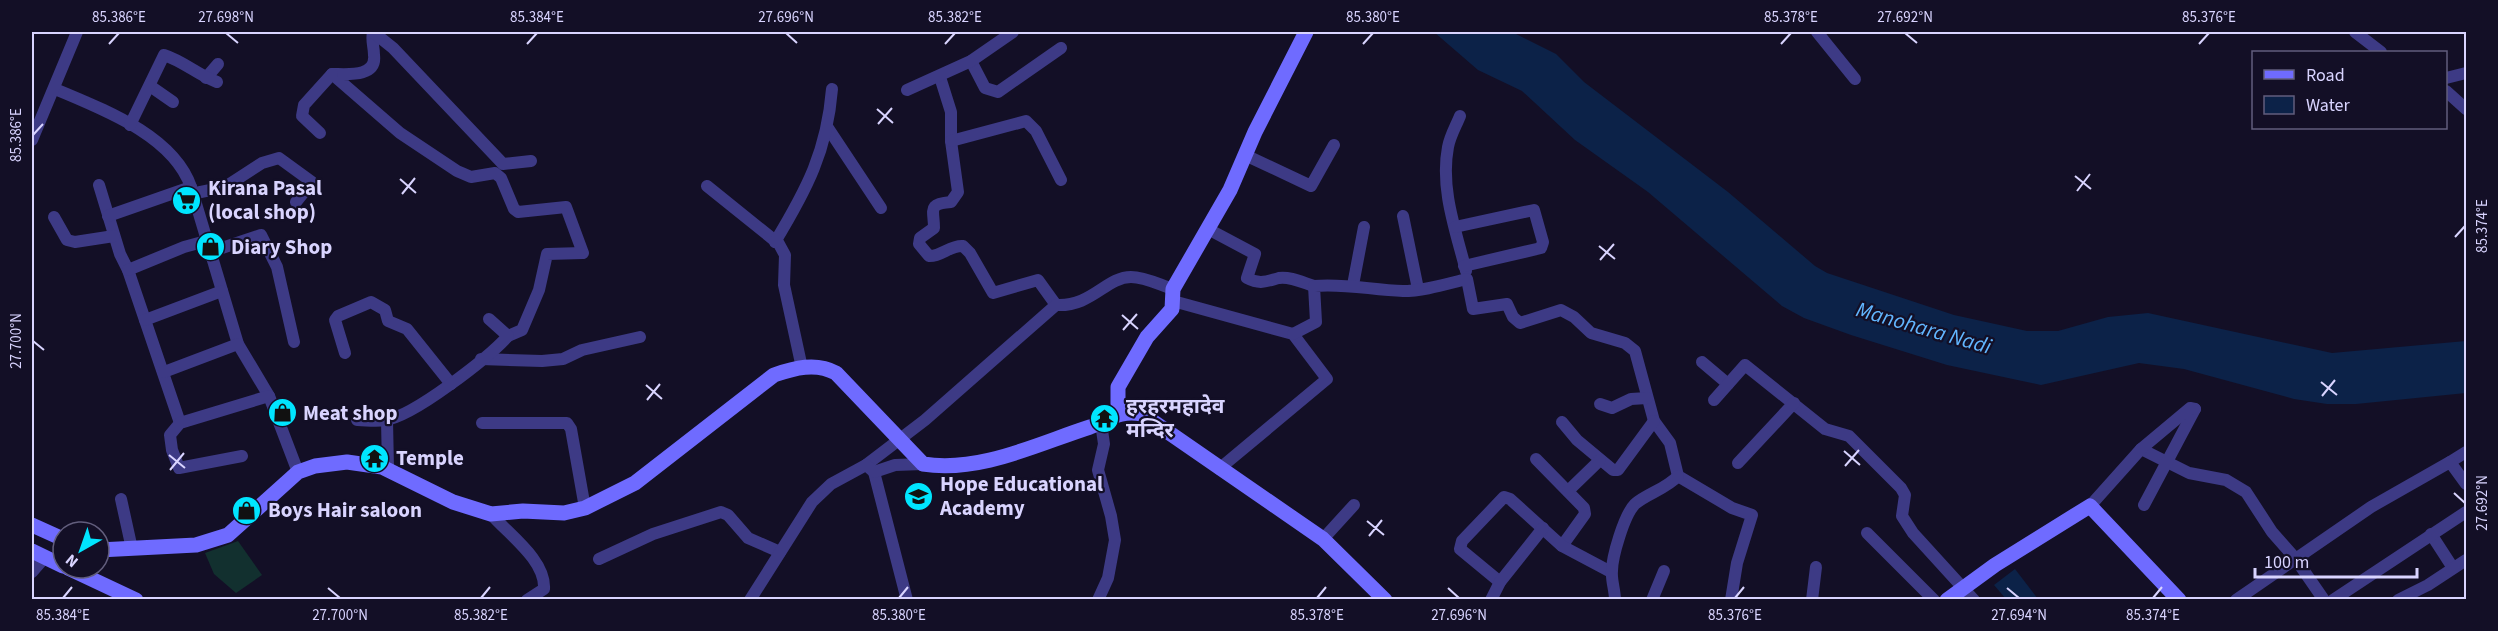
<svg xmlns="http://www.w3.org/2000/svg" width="2498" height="631" viewBox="0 0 2498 631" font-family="'Source Sans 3','Noto Sans Devanagari',sans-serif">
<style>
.green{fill:#12302f}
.water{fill:#0c2248}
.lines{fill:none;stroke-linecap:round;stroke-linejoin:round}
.street{stroke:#3d3a85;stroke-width:12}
.secondary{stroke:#6f6bff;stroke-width:15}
.ticks{fill:none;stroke:#d9d4ff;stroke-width:2}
.labels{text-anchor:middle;stroke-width:4.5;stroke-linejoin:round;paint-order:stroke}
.poi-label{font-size:21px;font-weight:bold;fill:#d9d4ff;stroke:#130f26;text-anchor:start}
.water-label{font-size:22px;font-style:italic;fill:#62b6ff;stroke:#130f26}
.neatline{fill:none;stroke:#d9d4ff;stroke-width:2}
.ticks-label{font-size:15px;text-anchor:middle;fill:#d9d4ff}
</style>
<rect width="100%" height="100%" fill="#130f26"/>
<!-- green -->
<path class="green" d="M 238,541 L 262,575 L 236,593 L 214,574 L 205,553 Z"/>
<!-- water -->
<g class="water">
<path d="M 1434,32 L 1512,32 L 1556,54 L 1584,82 L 1728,192 L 1815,266 L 1827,273 L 1954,315 L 2027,331 L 2058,331 L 2108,317 L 2148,313 L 2332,353 L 2466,341 L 2466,393 L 2356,404 L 2327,404 L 2294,399 L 2184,369 L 2139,363 L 2041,385 L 1947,365 L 1851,335 L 1804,318 L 1782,306 L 1648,192 L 1575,140 L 1522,91 L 1478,70 Z"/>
<path d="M 2015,569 L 2038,599 L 2006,599 L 1994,585 Z"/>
</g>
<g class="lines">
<!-- street -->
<g class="street">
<path d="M 373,32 C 371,41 374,46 374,55 C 377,78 346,74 332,74 L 400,133 L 457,171 L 471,177 L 495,173 L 501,178 L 514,209 L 518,212 L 566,207 L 583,253 L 547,254 L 539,290 L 522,330 L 508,336"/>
<path d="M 373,32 L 393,48 L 503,164 L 531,161"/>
<path d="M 1817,32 L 1855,79"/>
<path d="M 2355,32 L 2381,52"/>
<path d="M 971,61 L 985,88 L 998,92 L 1061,48"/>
<path d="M 940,77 L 951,112 L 951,141 L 958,192 L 951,202 C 927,204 934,210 934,228 L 920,238 L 919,244 L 929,256 C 941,257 950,245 963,246 L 970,253 L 993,293 L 1038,280 L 1056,305"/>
<path d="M 206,78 L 218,64"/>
<path d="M 2446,78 L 2466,73"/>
<path d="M 150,86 L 173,102"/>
<path d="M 55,89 C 102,109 173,135 191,187 L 238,344 L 269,396 L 298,472"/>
<path d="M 907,90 L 971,61 L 1013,32"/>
<path d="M 2446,91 L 2466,109"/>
<path d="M 1460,116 C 1456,126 1450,136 1448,147 C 1440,189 1456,231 1466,271"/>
<path d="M 130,125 L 164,55 C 183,61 198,75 217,82"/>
<path d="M 828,128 L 881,208"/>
<path d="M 320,133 L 302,116 L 304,105 L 332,74"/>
<path d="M 32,140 L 77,32"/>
<path d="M 951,141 L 1026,121 L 1036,131 L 1061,180"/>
<path d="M 1245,155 L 1311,186 L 1334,145"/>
<path d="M 99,185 L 120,254 L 128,270 L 180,423"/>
<path d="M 707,186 L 779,244 L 785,255 L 784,285 L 802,368"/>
<path d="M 191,194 L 225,187 L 262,163 L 279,158 L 312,182 L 296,202"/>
<path d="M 108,216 L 191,187"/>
<path d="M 1403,216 L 1418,289"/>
<path d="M 54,217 L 67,240 L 75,242 L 114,236"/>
<path d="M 1455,227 L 1534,210 L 1543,242 L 1541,248 L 1464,266"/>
<path d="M 1208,229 L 1255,254 L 1247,278 C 1260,285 1267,281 1279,278 C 1289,276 1304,283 1314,286"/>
<path d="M 775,242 C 807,189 827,151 832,89"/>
<path d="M 210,252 L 261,235 L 277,267 L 294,342"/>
<path d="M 128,270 L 184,247 L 206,241"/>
<path d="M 1353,285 L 1364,227"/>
<path d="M 1173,301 L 1293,334 L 1327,379 L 1219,469"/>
<path d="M 145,320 L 222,291"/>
<path d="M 1293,334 L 1316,322 L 1314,286 C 1344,283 1372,290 1403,291 C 1424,291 1446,284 1467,279 L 1473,309 L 1507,304 L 1513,317 L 1520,323 L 1561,310 L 1574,317 L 1591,333 L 1625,343 L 1635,351 L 1654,421 L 1670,443 L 1678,476 L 1732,508 L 1752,515 L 1737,563 L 1731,600"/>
<path d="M 345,353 L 335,320 L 338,316 L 371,302 L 385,310 L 388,321 L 407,329 L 451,384"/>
<path d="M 481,359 L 542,361 L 563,359 L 582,350 L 640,337"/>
<path d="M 1702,362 L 1728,384"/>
<path d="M 164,372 L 238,344"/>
<path d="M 1714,400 L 1745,365 L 1825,429 L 1849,436 L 1901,488 L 1905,495 L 1902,516 L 1913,533 L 1974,600"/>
<path d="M 1600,404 L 1612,408 L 1631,399 L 1647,398"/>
<path d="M 357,420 C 366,420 376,422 385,420 C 413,417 489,357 508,336 L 489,319"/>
<path d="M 387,420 L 388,469"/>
<path d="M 1562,422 L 1577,440 L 1613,470 L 1618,470 L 1654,421"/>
<path d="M 482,423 L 567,423 L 571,429 L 585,508"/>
<path d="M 2141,449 L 2189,473 L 2226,480 L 2246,492 L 2272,532 L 2295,558 L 2324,600"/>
<path d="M 242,456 L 179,468 L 172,450 L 170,435 L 180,423 L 269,396"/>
<path d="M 1536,459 L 1584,508 L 1585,514 L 1562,546"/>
<path d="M 2450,462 L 2466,452"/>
<path d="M 1738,463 L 1794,403"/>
<path d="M 866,465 L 925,420 L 1056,305 C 1092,307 1106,277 1131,277 C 1145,277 1160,285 1173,289"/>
<path d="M 874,472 L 907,600"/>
<path d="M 1568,491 L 1600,460"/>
<path d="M 121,499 L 132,549"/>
<path d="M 2144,505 L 2195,409"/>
<path d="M 2090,506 L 2141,449 L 2190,408 L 2195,409"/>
<path d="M 491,514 C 508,534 546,560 544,589 L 527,600"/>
<path d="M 1867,533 L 1934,600"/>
<path d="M 2431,534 L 2453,568"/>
<path d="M 1323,539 L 1354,505"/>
<path d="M 599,559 L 653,534 L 721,512 L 728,515 L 748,538 L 780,552"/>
<path d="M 32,572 L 45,557"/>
<path d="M 1500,582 L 1460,549 L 1462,541 L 1504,497 L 1510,499 L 1562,546 L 1611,572"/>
<path d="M 750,600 L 812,502 L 831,484 L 866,465 L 874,472 L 895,465 L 923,464"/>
<path d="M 1098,600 L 1108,578 L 1115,540 L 1111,516 L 1098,470 L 1104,444 L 1101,423"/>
<path d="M 1491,600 L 1500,582 L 1543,528"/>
<path d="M 1615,600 C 1615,590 1611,580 1612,571 C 1612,557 1624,515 1635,504 C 1648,493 1666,489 1678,476"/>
<path d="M 1652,600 L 1664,571"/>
<path d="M 1812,600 L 1816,567"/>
<path d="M 2236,600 L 2371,507 L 2450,462 L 2466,484"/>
<path d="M 2333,600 L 2466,512"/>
<path d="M 2398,600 L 2428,585 L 2466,560"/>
</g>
<!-- secondary -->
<g class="secondary">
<path d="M 1121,412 L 1118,404 L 1118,387 L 1147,337 L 1172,309 L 1173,289 L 1230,190 L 1255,132 L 1306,32"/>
<path d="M 32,525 L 63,539"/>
<path d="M 99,550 L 196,545 L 228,535 L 298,472 L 315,466 L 347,462 L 382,467 L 453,502 L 491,514 L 523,511 L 564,513 L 585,508 L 635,483 L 774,375 C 794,368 816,362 836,373 L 923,464 C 980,473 1037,444 1090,427 C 1111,419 1119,410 1142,414 L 1323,539 L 1385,600"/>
<path d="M 32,551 L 63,566"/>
<path d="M 68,568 L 136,600"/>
<path d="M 1947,600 L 1995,565 L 2090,506 L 2179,600"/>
</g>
</g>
<!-- ticks -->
<path class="ticks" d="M 226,33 L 238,43M 786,33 L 797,43M 1905,33 L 1917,43M 109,44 L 119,33M 527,44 L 537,33M 945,44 L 955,33M 1363,44 L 1373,33M 1781,44 L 1791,33M 2199,44 L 2209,33M 877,109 L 893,123M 878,124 L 892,108M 33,135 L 43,124M 2075,176 L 2091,189M 400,179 L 416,193M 2077,191 L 2090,174M 402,194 L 415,178M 2455,237 L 2465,226M 1599,246 L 1615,259M 1600,260 L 1614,244M 1122,315 L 1138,329M 1123,330 L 1137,314M 33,341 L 44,350M 2321,382 L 2337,395M 646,385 L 662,399M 2322,396 L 2335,380M 647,400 L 660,384M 1844,451 L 1860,465M 169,455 L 185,468M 1845,466 L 1859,450M 170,470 L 184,453M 2454,493 L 2465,503M 1367,521 L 1384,535M 1369,536 L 1382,520M 328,588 L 340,598M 1448,588 L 1459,598M 2007,588 L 2019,598M 63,598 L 72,587M 481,598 L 490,587M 899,598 L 908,587M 1317,598 L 1326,587M 1735,598 L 1744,587M 2153,598 L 2162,587"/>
<!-- icons -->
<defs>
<symbol id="supermarket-disc" viewBox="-11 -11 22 22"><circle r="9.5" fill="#00e5ff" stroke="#130f26"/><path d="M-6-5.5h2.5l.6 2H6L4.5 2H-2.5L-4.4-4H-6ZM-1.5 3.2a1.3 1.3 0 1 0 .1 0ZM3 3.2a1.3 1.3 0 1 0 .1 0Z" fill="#111"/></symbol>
<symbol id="shop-disc" viewBox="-11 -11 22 22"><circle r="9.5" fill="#00e5ff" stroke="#130f26"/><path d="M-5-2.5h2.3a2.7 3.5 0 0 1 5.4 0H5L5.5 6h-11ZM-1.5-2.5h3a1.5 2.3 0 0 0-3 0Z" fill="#111"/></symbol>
<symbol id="temple-disc" viewBox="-11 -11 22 22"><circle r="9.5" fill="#00e5ff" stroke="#130f26"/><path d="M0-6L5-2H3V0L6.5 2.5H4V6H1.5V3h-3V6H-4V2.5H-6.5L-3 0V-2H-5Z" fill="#111"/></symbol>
<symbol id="school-disc" viewBox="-11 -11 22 22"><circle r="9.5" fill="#00e5ff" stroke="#130f26"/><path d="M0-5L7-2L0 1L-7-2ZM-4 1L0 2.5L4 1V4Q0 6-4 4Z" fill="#111"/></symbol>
</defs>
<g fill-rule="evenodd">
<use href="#supermarket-disc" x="170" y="184" width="33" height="33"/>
<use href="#shop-disc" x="194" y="230" width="33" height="33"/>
<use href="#shop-disc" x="266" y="396" width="33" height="33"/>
<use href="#temple-disc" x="1088" y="402" width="33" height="33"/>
<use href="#temple-disc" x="358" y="442" width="33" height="33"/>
<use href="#school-disc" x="902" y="480" width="33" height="33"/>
<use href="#shop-disc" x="230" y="494" width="33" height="33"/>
</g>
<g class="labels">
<!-- poi labels -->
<g class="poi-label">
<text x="208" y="195">Kirana Pasal<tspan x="208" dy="24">(local shop)</tspan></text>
<text x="231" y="254">Diary Shop</text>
<text x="1126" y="413">हरहरमहादेव<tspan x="1126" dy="24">मन्दिर</tspan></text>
<text x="303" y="420">Meat shop</text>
<text x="396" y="465">Temple</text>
<text x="940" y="491">Hope Educational<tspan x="940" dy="24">Academy</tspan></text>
<text x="268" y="517">Boys Hair saloon</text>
</g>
<!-- water labels -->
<g class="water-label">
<text transform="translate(1924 327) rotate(16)" y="8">Manohara Nadi</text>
</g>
</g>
<!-- border -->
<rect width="2498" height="631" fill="none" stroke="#130f26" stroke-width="66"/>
<!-- legend -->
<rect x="2252" y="51" width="195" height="78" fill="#130f26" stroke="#625e7d" stroke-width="1.5"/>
<rect x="2264" y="70" width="30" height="9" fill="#6f6bff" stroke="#625e7d" stroke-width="1.5"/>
<text x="2306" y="81" font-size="18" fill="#d9d4ff">Road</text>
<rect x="2264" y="96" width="30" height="18" fill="#0c2248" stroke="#625e7d" stroke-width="1.5"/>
<text x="2306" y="111" font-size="18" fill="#d9d4ff">Water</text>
<!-- north arrow -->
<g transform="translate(81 550) rotate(220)"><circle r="28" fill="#130f26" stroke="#625e7d" stroke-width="1.5"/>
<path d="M0-4.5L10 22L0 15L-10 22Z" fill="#00e5ff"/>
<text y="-9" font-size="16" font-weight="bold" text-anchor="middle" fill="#d9d4ff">N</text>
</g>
<!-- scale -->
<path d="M2255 568v9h162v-9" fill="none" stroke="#d9d4ff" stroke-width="3"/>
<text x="2264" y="568" font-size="18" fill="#d9d4ff" stroke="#130f26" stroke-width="4.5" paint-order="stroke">100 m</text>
<rect x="33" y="33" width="2432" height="565" class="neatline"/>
<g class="ticks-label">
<text x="119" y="22">85.386°E</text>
<text x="226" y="22">27.698°N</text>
<text x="537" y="22">85.384°E</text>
<text x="786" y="22">27.696°N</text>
<text x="955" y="22">85.382°E</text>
<text x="1373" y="22">85.380°E</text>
<text x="1791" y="22">85.378°E</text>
<text x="1905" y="22">27.692°N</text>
<text x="2209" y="22">85.376°E</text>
<text transform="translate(16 135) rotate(-90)" y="5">85.386°E</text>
<text transform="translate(2482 226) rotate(-90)" y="5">85.374°E</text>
<text transform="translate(16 341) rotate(-90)" y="5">27.700°N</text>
<text transform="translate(2482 503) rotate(-90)" y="5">27.692°N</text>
<text x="63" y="620">85.384°E</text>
<text x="340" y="620">27.700°N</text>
<text x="481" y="620">85.382°E</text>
<text x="899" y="620">85.380°E</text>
<text x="1317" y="620">85.378°E</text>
<text x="1459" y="620">27.696°N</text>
<text x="1735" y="620">85.376°E</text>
<text x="2019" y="620">27.694°N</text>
<text x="2153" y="620">85.374°E</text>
</g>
</svg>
